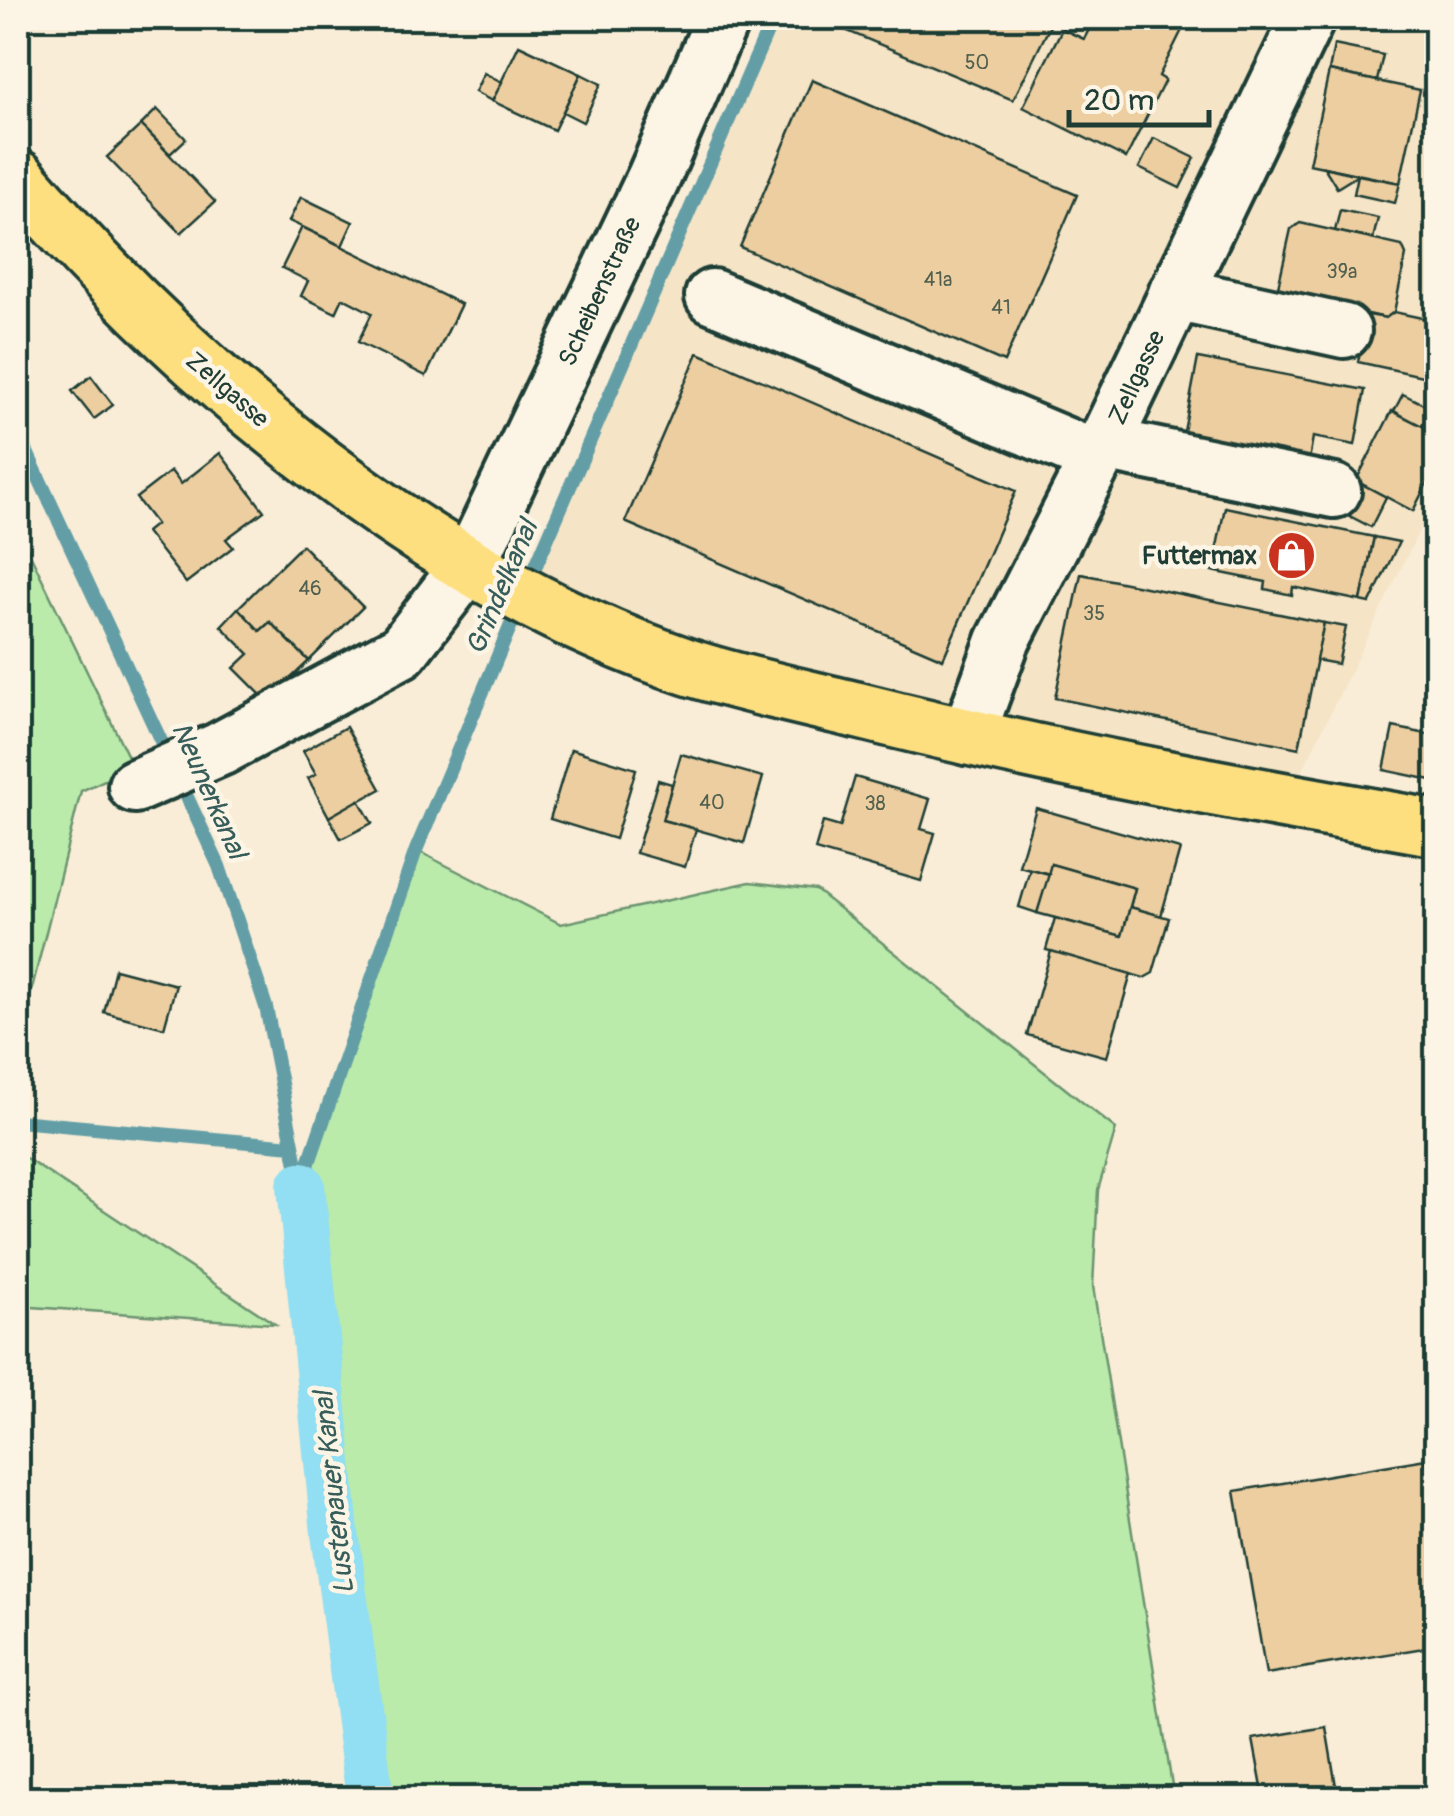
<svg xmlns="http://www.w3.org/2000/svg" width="1454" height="1816" viewBox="0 0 1454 1816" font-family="Pangolin,sans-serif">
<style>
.built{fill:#f5e4c6}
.green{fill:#baebab;stroke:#6c9470;stroke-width:2.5}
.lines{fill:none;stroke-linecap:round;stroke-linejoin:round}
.stream{stroke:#649ea6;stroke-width:14}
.canal{stroke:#92def2;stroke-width:48}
.building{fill:#edcea0;stroke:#1f3d34;stroke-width:2.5}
.minor-casing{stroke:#1f3d34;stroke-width:60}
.major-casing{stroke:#1f3d34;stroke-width:62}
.minor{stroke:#fcf5e5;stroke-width:52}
.major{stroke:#fddf80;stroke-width:55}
.labels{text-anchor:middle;stroke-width:9;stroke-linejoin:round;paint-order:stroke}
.number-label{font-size:20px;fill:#52614f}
.street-label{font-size:25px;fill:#1f3d34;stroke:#fcf5e5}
.poi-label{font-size:25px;font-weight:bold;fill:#1f3d34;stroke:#fcf5e5;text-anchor:end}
.water-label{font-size:28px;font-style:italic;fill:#365d5a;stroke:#fcf5e5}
</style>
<rect width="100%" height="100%" fill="#f9edd7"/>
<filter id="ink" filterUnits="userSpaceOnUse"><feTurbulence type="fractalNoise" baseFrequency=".01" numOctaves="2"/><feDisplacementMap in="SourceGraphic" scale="20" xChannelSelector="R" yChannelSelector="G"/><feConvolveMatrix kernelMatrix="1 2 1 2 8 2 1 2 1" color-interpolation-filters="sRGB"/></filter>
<g filter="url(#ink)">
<!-- built -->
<path class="built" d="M 777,18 L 1436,18 L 1436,496 L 1287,802 L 967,738 L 531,596 Z"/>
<!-- green -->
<g class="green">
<path d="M 18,529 L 133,767 L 81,791 L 18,1045 Z"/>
<path d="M 416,850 L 561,924 L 750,882 L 816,890 L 1116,1129 L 1098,1190 L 1093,1286 L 1174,1798 L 376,1798 L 301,1186 Z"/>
<path d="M 18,1153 L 275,1324 L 18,1306 Z"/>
</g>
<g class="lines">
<!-- stream -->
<g class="stream">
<path d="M 18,433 L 219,866 L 266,1007 L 301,1185"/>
<path d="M 527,586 L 773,18"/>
<path d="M 18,1121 L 292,1146"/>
<path d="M 301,1186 L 416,850 L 519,606"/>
</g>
<!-- canal -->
<path class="canal" d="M 301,1186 L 335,1533 L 370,1798"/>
</g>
<!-- building -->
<g class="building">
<path d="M 831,18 L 1054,18 L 1013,100 L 828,23 Z"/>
<path d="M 1095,18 L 1188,18 L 1159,76 L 1165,80 L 1126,158 L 1023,107 L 1062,29 L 1084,39 Z"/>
<path d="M 519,45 L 581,74 L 554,130 L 492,101 Z"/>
<path d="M 1334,45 L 1383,55 L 1377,81 L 1329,71 Z"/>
<path d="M 1329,71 L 1420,90 L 1400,183 L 1309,164 Z"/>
<path d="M 484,73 L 502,82 L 492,101 L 475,92 Z"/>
<path d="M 581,74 L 601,84 L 583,122 L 563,112 Z"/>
<path d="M 812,80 L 1077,195 L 1004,362 L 740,247 Z"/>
<path d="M 157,109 L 186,139 L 170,154 L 141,125 Z"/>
<path d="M 141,125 L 215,202 L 181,233 L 107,157 Z"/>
<path d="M 1154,138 L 1195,158 L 1180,188 L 1139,168 Z"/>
<path d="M 1324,167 L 1358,175 L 1337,188 Z"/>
<path d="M 1358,175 L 1400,183 L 1395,203 L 1354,194 Z"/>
<path d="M 301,197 L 353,222 L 342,246 L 289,221 Z"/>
<path d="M 1340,210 L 1378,218 L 1373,239 L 1335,231 Z"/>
<path d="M 1300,223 L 1402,246 L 1406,255 L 1394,312 L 1386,318 L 1284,295 L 1278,287 L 1291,229 Z"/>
<path d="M 302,227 L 461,304 L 426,376 L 358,342 L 372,313 L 343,298 L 336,313 L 301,296 L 308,281 L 282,268 Z"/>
<path d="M 1394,312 L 1436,321 L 1436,379 L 1358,362 L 1368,315 L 1386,318 Z"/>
<path d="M 698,353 L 1016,491 L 943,659 L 625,522 Z"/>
<path d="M 1198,358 L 1365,390 L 1355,445 L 1313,437 L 1308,466 L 1182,442 Z"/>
<path d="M 91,376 L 113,405 L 94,419 L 72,391 Z"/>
<path d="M 1403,394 L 1431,408 L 1422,426 L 1394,411 Z"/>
<path d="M 1392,411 L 1436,433 L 1436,465 L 1413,511 L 1356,481 Z"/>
<path d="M 220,453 L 264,511 L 226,539 L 233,547 L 186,583 L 146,532 L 156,524 L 136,498 L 171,471 L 181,484 Z"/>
<path d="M 1356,481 L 1386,497 L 1371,527 L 1340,511 Z"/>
<path d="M 1225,507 L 1374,537 L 1361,601 L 1293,587 L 1292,595 L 1265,589 L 1266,582 L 1212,571 Z"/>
<path d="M 1374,537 L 1399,542 L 1370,603 L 1361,601 Z"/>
<path d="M 302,545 L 363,607 L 309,661 L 270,622 L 260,631 L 238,608 Z"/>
<path d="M 1081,574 L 1324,623 L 1299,748 L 1055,698 Z"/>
<path d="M 238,608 L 260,631 L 270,622 L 309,661 L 267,701 L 234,668 L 249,654 L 221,626 Z"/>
<path d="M 1324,623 L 1346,627 L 1338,664 L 1316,660 Z"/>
<path d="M 346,727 L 381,789 L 329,817 L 308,778 L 316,774 L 303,751 Z"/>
<path d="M 1393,727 L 1436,736 L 1436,781 L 1384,770 Z"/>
<path d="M 571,749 L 636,769 L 615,839 L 550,819 Z"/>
<path d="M 681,754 L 763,777 L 744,843 L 662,820 Z"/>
<path d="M 855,777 L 930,799 L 921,829 L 935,833 L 921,881 L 815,850 L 823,822 L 840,827 Z"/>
<path d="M 658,780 L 672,784 L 662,820 L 696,829 L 685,867 L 636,853 Z"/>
<path d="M 359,800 L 372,823 L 341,839 L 329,817 Z"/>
<path d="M 1036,808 L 1180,849 L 1161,916 L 1130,907 L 1135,888 L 1051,864 L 1049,874 L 1019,866 Z"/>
<path d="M 1051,864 L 1135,888 L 1122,936 L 1037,913 Z"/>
<path d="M 1030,869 L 1049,874 L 1037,913 L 1019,907 Z"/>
<path d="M 1130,907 L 1169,918 L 1153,973 L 1144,978 L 1046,950 L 1055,918 L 1122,936 Z"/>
<path d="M 1051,951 L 1131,974 L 1107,1057 L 1027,1035 Z"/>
<path d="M 115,969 L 176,985 L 164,1028 L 104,1012 Z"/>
<path d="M 1426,1459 L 1436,1522 L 1436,1646 L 1266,1674 L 1235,1491 Z"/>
<path d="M 1436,1664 L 1436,1725 L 1426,1666 Z"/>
<path d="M 1326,1727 L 1336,1786 L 1264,1798 L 1253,1739 Z"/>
</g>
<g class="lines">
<defs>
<g id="minor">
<path d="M 1175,294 L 1344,331"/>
<path d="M 712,296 L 1097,458"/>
<path d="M 1104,444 L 1334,491"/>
<path d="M 967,738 L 1003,641 L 1104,444 L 1308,18"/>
<path d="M 135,786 L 220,749 L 402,651 L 470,563 L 653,179 L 723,18"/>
</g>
<path id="major" d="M 18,178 C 193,381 430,580 688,667 C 744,685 803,697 860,711 C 1050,759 1243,794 1436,828"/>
</defs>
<!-- minor casing -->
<use href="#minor" class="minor-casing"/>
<!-- major casing -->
<use href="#major" class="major-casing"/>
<!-- minor -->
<use href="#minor" class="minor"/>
<!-- major -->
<use href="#major" class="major"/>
</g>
</g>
<!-- icons -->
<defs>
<symbol id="shop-disc" viewBox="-11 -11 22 22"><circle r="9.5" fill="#c8321e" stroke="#fcf5e5"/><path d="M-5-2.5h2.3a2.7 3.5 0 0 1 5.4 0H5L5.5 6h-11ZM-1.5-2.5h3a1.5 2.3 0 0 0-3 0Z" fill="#fff"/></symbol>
</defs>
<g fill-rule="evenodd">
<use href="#shop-disc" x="1264" y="528" width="55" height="55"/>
</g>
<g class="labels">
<!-- number labels -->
<g class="number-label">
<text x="977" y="69">50</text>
<text x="1342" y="278">39a</text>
<text x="938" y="286">41a</text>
<text x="1001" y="314">41</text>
<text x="310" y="595">46</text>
<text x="1094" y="620">35</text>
<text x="712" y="809">40</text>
<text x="875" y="810">38</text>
</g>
<!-- street labels -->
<g class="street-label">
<text transform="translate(599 291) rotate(-65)" y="9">Scheibenstraße</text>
<text transform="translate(1136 377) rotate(-65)" y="9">Zellgasse</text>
<text transform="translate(228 389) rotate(41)" y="9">Zellgasse</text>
</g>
<!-- poi labels -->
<g class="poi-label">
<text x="1257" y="564">Futtermax</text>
</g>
<!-- water labels -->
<g class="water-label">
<text transform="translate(501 587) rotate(-67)" y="10">Grindelkanal</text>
<text transform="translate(210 790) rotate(66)" y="10">Neunerkanal</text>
<text transform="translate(333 1493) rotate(-96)" y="10">Lustenauer Kanal</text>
</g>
</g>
<!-- margin -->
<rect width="1454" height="1816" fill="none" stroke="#fcf5e5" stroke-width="60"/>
<rect x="30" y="30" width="1394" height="1756" fill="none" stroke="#1f3d34" stroke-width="4" filter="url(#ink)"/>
<!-- scale -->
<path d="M1069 110v15h140v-15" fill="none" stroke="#1f3d34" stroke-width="5"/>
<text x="1084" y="110" font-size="30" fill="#1f3d34" stroke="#fcf5e5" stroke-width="8" paint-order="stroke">20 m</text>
</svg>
